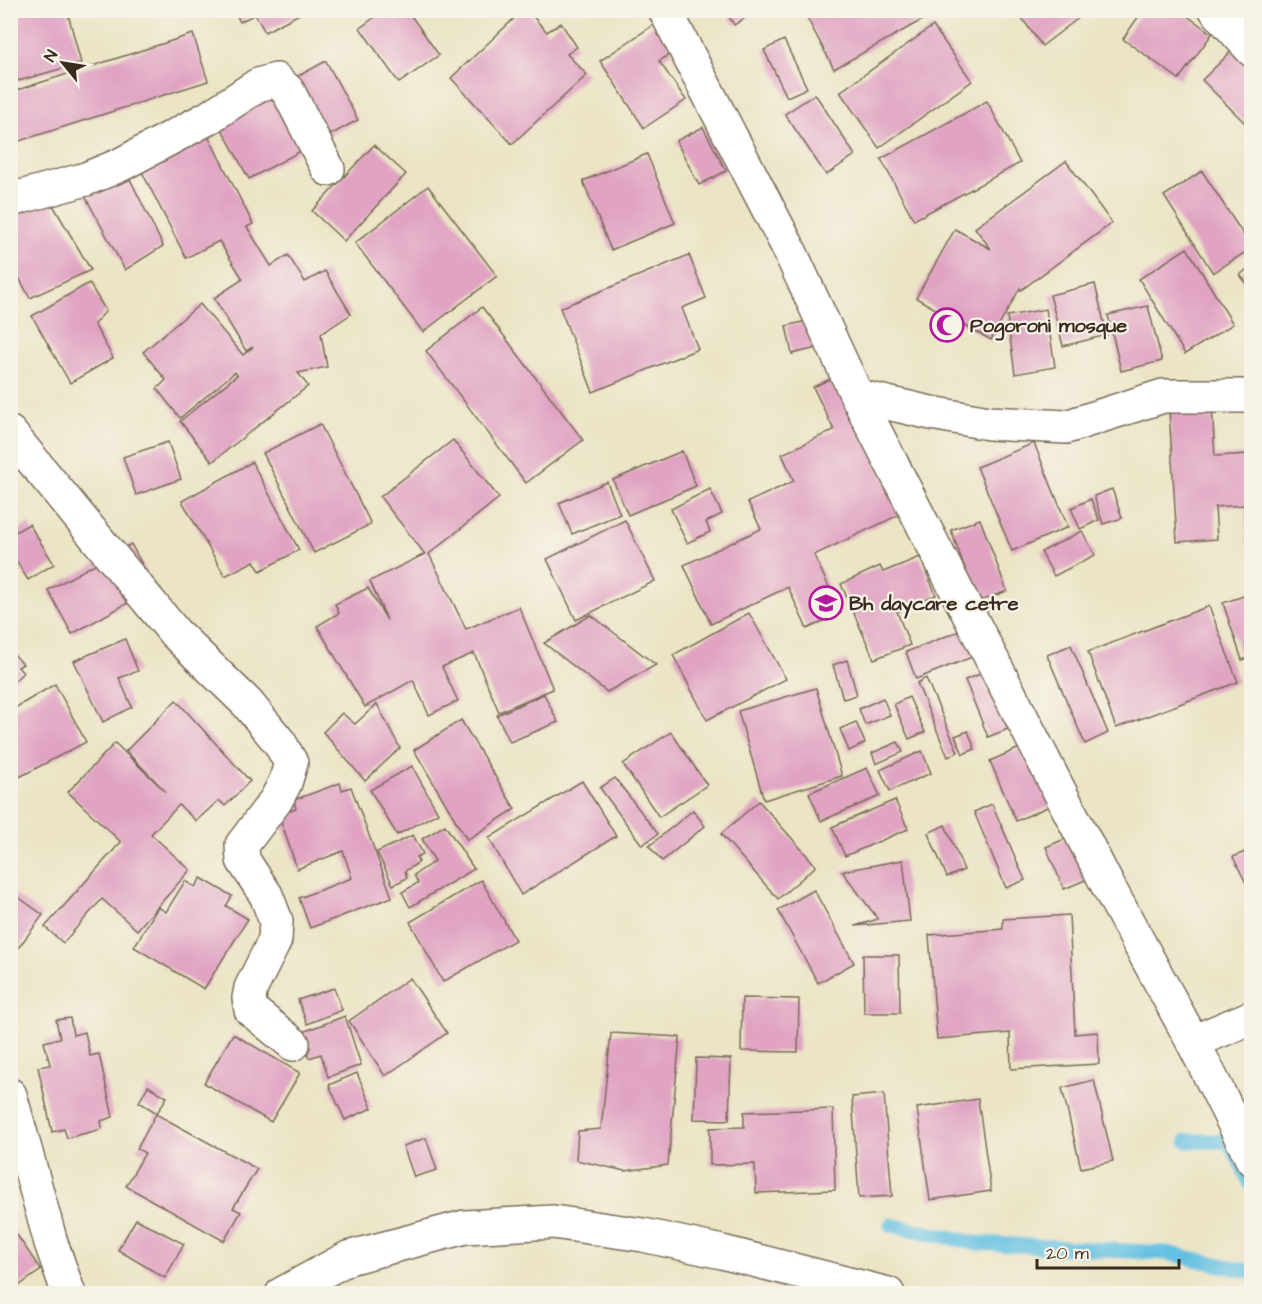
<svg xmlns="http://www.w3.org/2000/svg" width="1262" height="1304" viewBox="0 0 1262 1304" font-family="'Architects Daughter',sans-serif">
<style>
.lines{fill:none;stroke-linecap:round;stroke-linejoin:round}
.stream{stroke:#65c1e3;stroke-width:15}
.building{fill:#e0a3c2}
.minor-casing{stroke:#796b58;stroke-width:36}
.minor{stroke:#fff;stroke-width:33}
.labels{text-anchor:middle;stroke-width:4.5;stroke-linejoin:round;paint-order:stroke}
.poi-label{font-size:20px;font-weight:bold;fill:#3b2a1e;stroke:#f7f3e8;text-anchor:start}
</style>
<rect width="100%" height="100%" fill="#f7f3e8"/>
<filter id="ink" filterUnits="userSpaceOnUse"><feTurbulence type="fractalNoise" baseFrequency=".0167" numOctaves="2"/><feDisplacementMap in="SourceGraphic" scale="12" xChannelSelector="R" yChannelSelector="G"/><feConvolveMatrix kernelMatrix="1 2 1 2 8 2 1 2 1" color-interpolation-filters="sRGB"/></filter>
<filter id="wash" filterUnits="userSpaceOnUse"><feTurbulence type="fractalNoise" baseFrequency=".008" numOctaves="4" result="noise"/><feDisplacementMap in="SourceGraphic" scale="24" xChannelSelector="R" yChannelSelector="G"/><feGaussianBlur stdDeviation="1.35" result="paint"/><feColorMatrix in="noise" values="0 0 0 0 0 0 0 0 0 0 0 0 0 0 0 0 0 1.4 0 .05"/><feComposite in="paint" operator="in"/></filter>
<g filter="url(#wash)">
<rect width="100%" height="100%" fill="#ebe4c5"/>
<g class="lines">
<!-- stream -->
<g class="stream">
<path d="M 1187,1141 L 1229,1141 L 1252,1186"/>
<path d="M 891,1225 L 975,1243 L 1167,1253 L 1252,1272"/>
</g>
</g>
<g id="blocks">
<!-- building -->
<g class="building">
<path d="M 10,10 L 67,10 L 81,63 L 18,81 L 10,53 Z"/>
<path d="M 234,10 L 307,10 L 265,32 L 255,14 L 240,22 Z"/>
<path d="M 385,10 L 407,10 L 439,55 L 399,83 L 360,28 Z"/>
<path d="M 523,10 L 527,10 L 547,32 L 561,23 L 577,47 L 567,54 L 587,75 L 512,144 L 451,78 Z"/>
<path d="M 725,10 L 758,10 L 734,25 Z"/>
<path d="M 803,10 L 919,10 L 924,19 L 834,69 Z"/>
<path d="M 1016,10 L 1089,10 L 1042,46 Z"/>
<path d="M 1143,10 L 1179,10 L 1212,34 L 1179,79 L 1123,39 Z"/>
<path d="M 655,24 L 674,52 L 659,61 L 686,100 L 644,128 L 600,61 Z"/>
<path d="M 933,26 L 972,81 L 879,148 L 840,92 Z"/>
<path d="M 1252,31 L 1252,130 L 1202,80 Z"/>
<path d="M 193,34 L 208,81 L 10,144 L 10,81 L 14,91 Z"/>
<path d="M 784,40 L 807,88 L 787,97 L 764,50 Z"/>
<path d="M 326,61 L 358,120 L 249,179 L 217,120 Z"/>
<path d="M 815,94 L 855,155 L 826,175 L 785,114 Z"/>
<path d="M 987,101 L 1020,163 L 914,220 L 881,159 Z"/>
<path d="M 703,127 L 726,171 L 699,185 L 676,141 Z"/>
<path d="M 206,132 L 253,224 L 247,227 L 271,266 L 288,255 L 305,282 L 325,271 L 351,314 L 321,334 L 327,367 L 298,373 L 308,386 L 212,462 L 180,421 L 237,375 L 235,372 L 180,418 L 157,389 L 166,380 L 143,352 L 200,304 L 243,355 L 253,347 L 246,351 L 214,298 L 243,279 L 219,241 L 186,258 L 139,166 Z"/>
<path d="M 374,145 L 406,174 L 344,241 L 312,211 Z"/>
<path d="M 647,154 L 675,223 L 611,250 L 583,181 Z"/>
<path d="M 1066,161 L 1112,223 L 1021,290 L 1020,288 L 991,340 L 916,298 L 955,229 L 991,249 L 975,228 Z"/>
<path d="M 1202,171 L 1252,248 L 1213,273 L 1164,196 Z"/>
<path d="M 130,179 L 163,246 L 125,270 L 85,196 Z"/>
<path d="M 428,186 L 497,276 L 423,332 L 355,243 Z"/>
<path d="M 47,195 L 91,270 L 30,298 L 10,261 L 10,215 Z"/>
<path d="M 1187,248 L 1233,324 L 1185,354 L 1139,279 Z"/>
<path d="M 689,255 L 706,298 L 682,308 L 698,349 L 593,392 L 560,308 Z"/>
<path d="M 1252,265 L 1252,290 L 1240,275 Z"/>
<path d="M 89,283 L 106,311 L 94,324 L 113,358 L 70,383 L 32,316 Z"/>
<path d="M 1095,284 L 1107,335 L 1063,346 L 1050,295 Z"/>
<path d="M 1148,306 L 1162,361 L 1121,371 L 1108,315 Z"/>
<path d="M 482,307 L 583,440 L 526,483 L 426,351 Z"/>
<path d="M 1046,309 L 1055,367 L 1015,374 L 1007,316 Z"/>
<path d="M 815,319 L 821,347 L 792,354 L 786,326 Z"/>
<path d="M 837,376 L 901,514 L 814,555 L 841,613 L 807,629 L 788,587 L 711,624 L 684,565 L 761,529 L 748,502 L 794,481 L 782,454 L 834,430 L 813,387 Z"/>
<path d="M 1212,406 L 1215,456 L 1249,454 L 1246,411 L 1252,411 L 1252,548 L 1248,548 L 1245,505 L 1215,507 L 1217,539 L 1177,542 L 1169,408 Z"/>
<path d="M 320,424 L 371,524 L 314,553 L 263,453 Z"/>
<path d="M 453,440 L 499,498 L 429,554 L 466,629 L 519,607 L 553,689 L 499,712 L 474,653 L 442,667 L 458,701 L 429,715 L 413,680 L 365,707 L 317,626 L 339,613 L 335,604 L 368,588 L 387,620 L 370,581 L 425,554 L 380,497 Z"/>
<path d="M 168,442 L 181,479 L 136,495 L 123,457 Z"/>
<path d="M 1034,443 L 1068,527 L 1012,551 L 977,467 Z"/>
<path d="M 682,451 L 696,486 L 628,515 L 613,480 Z"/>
<path d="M 252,462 L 299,550 L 260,571 L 254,561 L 225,576 L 182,501 Z"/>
<path d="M 607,482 L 620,514 L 572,534 L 559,503 Z"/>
<path d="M 710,489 L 722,514 L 706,522 L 710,532 L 687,543 L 671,509 Z"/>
<path d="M 1112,489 L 1122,518 L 1103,524 L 1094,496 Z"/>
<path d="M 1091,499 L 1099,520 L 1080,529 L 1071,508 Z"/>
<path d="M 980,519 L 1007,591 L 977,602 L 951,530 Z"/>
<path d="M 625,520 L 655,581 L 576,620 L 547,559 Z"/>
<path d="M 29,524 L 54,564 L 28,580 L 17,562 L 10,566 L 10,535 Z"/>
<path d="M 1082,531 L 1095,555 L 1054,576 L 1041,552 Z"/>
<path d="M 131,544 L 155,588 L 72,634 L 48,590 Z"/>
<path d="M 920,557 L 936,595 L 897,612 L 910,645 L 874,659 L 841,584 L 880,566 L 883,572 Z"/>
<path d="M 1252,593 L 1252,657 L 1242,660 L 1223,603 Z"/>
<path d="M 1209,606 L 1238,682 L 1116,728 L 1088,652 Z"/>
<path d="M 749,613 L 786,679 L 707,720 L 673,655 Z"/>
<path d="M 591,615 L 656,665 L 607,692 L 544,643 Z"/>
<path d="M 967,628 L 977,655 L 916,679 L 906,652 Z"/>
<path d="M 125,639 L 138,671 L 119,678 L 132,707 L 103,722 L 74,661 Z"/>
<path d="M 1071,645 L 1108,733 L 1085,744 L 1047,655 Z"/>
<path d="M 10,650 L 23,664 L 18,667 L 23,673 L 10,685 Z"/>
<path d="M 847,660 L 857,695 L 843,699 L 833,665 Z"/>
<path d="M 983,673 L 1008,729 L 988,737 L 965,680 Z"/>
<path d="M 926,678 L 958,752 L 948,757 L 917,683 Z"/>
<path d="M 55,684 L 86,742 L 10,782 L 10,711 Z"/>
<path d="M 816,688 L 842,776 L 764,800 L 738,711 Z"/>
<path d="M 544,694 L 558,722 L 510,742 L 497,715 Z"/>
<path d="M 909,697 L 925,732 L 909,739 L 894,704 Z"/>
<path d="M 883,698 L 890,715 L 865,725 L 859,709 Z"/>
<path d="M 176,700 L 250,781 L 225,806 L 219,800 L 196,821 L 179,805 L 151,834 L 190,870 L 137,930 L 102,899 L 63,943 L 45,927 L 121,842 L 68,792 L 115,743 L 166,792 L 126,751 Z"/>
<path d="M 377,704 L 400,748 L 365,781 L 323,732 L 342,713 L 355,724 Z"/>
<path d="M 461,720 L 515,809 L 467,840 L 414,750 Z"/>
<path d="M 856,722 L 865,743 L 849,751 L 840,729 Z"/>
<path d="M 968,731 L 975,749 L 963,754 L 955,736 Z"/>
<path d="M 671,732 L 707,785 L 659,817 L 623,764 Z"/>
<path d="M 898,742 L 903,752 L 876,764 L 872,753 Z"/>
<path d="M 1031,743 L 1056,803 L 1016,821 L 990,761 Z"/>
<path d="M 922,751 L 931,773 L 890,791 L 880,770 Z"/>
<path d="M 412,766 L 438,813 L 397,835 L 370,790 Z"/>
<path d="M 867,768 L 880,796 L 821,821 L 809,793 Z"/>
<path d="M 615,778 L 658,834 L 642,845 L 600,788 Z"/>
<path d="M 582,781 L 616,836 L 521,895 L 489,838 Z"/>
<path d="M 340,783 L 342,790 L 351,787 L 392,897 L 310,928 L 299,898 L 352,878 L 343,851 L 297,869 L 279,815 L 296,809 L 294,800 Z"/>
<path d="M 895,800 L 908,829 L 845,856 L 832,827 Z"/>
<path d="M 759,801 L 816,866 L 778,899 L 721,834 Z"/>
<path d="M 992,804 L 1025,880 L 1006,888 L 974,812 Z"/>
<path d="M 693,810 L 705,826 L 662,861 L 649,846 Z"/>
<path d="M 445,825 L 474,869 L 410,907 L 402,892 L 418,883 L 414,875 L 435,861 L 422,839 Z"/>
<path d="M 945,825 L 964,870 L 947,877 L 928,833 Z"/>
<path d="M 413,835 L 423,854 L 416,857 L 419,862 L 405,871 L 407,878 L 393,885 L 377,852 Z"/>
<path d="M 1072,836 L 1090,878 L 1064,889 L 1046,847 Z"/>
<path d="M 1252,849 L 1252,895 L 1233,857 Z"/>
<path d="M 903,860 L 910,921 L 855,926 L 878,919 L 842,871 Z"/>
<path d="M 201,878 L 232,896 L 226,906 L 248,919 L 204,989 L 134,947 L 158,907 L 166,912 L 185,881 L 195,887 Z"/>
<path d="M 481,880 L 515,940 L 443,982 L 410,922 Z"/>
<path d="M 814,890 L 854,963 L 818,983 L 778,910 Z"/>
<path d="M 10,891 L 43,915 L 10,959 Z"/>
<path d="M 1069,915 L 1075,1034 L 1098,1032 L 1099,1064 L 1011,1069 L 1010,1033 L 937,1039 L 929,935 L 1003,929 L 1003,919 Z"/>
<path d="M 863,955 L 899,955 L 900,1013 L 864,1013 Z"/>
<path d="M 410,978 L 447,1033 L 385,1076 L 349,1021 Z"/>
<path d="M 334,988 L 342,1010 L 307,1024 L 298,1000 Z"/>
<path d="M 742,998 L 799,999 L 798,1052 L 741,1051 Z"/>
<path d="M 345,1016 L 361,1065 L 328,1077 L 321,1054 L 309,1058 L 300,1033 Z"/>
<path d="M 70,1018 L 73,1035 L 85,1032 L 90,1056 L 99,1054 L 113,1117 L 101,1121 L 102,1129 L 67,1138 L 64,1129 L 52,1132 L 38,1067 L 50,1065 L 44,1042 L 60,1038 L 56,1020 Z"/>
<path d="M 611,1033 L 680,1037 L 668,1165 L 625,1171 L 576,1160 L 578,1131 L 601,1129 Z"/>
<path d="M 233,1034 L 300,1073 L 271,1122 L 204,1083 Z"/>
<path d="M 696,1058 L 731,1059 L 729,1120 L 694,1119 Z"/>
<path d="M 357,1073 L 372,1108 L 345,1120 L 329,1085 Z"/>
<path d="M 1094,1080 L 1113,1161 L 1081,1168 L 1062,1088 Z"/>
<path d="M 148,1086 L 167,1097 L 157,1113 L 139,1102 Z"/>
<path d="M 884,1094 L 892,1196 L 859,1198 L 852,1097 Z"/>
<path d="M 978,1099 L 991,1191 L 930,1200 L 917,1108 Z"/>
<path d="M 833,1109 L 835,1190 L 756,1193 L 755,1164 L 710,1165 L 710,1128 L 744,1127 L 744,1112 Z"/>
<path d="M 156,1114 L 257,1169 L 233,1208 L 241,1212 L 224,1241 L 126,1186 L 145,1153 L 137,1149 Z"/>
<path d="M 426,1138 L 437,1170 L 414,1177 L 403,1146 Z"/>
<path d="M 136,1219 L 184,1244 L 165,1278 L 118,1250 Z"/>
<path d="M 10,1225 L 41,1270 L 10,1292 Z"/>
</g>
</g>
</g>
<g filter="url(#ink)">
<use href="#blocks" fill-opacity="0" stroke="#796b58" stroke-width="1.5"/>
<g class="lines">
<defs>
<g id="minor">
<path d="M 665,10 L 787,245 L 857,396 L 1108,886 L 1193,1042 L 1252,1159"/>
<path d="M 1216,10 L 1252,50"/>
<path d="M 10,200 L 86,179 L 120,165 L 208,118 L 258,85 L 276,80 L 288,91 L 328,169"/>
<path d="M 857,396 L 931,413 L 989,423 L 1066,427 L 1163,396 L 1252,396"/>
<path d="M 10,433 L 175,633 L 247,703 L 280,743 L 291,763 L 285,783 L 276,800 L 242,845 L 243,860 L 266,895 L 276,921 L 275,940 L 251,988 L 249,998 L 251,1010 L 293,1044"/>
<path d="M 1193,1042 L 1252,1017"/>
<path d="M 10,1095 L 51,1243 L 69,1294"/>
<path d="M 282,1294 L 348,1258 L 465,1227 L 553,1222 L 643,1235 L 722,1252 L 888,1294"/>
</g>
</defs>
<!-- minor casing -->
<use href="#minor" class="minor-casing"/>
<!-- minor -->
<use href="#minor" class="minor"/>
</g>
</g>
<!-- icons -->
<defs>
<symbol id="mosque-ring" viewBox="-11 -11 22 22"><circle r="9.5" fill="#f7f3e8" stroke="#b5179e" stroke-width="1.5"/><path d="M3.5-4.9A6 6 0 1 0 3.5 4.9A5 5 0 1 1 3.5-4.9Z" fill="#b5179e"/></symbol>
<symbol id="school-ring" viewBox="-11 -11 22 22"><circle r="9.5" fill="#f7f3e8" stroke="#b5179e" stroke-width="1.5"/><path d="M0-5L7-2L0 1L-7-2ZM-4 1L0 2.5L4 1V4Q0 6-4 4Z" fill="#b5179e"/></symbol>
</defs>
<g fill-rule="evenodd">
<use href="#mosque-ring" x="928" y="306" width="38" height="38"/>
<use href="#school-ring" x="807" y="584" width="38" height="38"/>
</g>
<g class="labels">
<!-- poi labels -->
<g class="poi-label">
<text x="970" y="332">Pogoroni mosque</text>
<text x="849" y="610">Bh daycare cetre</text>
</g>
</g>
<!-- margin -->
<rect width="1262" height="1304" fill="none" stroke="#f7f3e8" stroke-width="36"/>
<!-- north arrow -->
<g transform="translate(63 63) rotate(300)" stroke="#f7f3e8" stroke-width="4.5" paint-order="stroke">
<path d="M0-4.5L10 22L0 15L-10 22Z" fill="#3b2a1e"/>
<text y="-9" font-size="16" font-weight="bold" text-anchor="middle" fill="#3b2a1e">N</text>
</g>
<!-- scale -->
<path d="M1037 1259v9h142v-9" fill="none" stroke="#3b2a1e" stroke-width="3"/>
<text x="1046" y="1259" font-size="18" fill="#3b2a1e" stroke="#f7f3e8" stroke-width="4.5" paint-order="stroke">20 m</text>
</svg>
